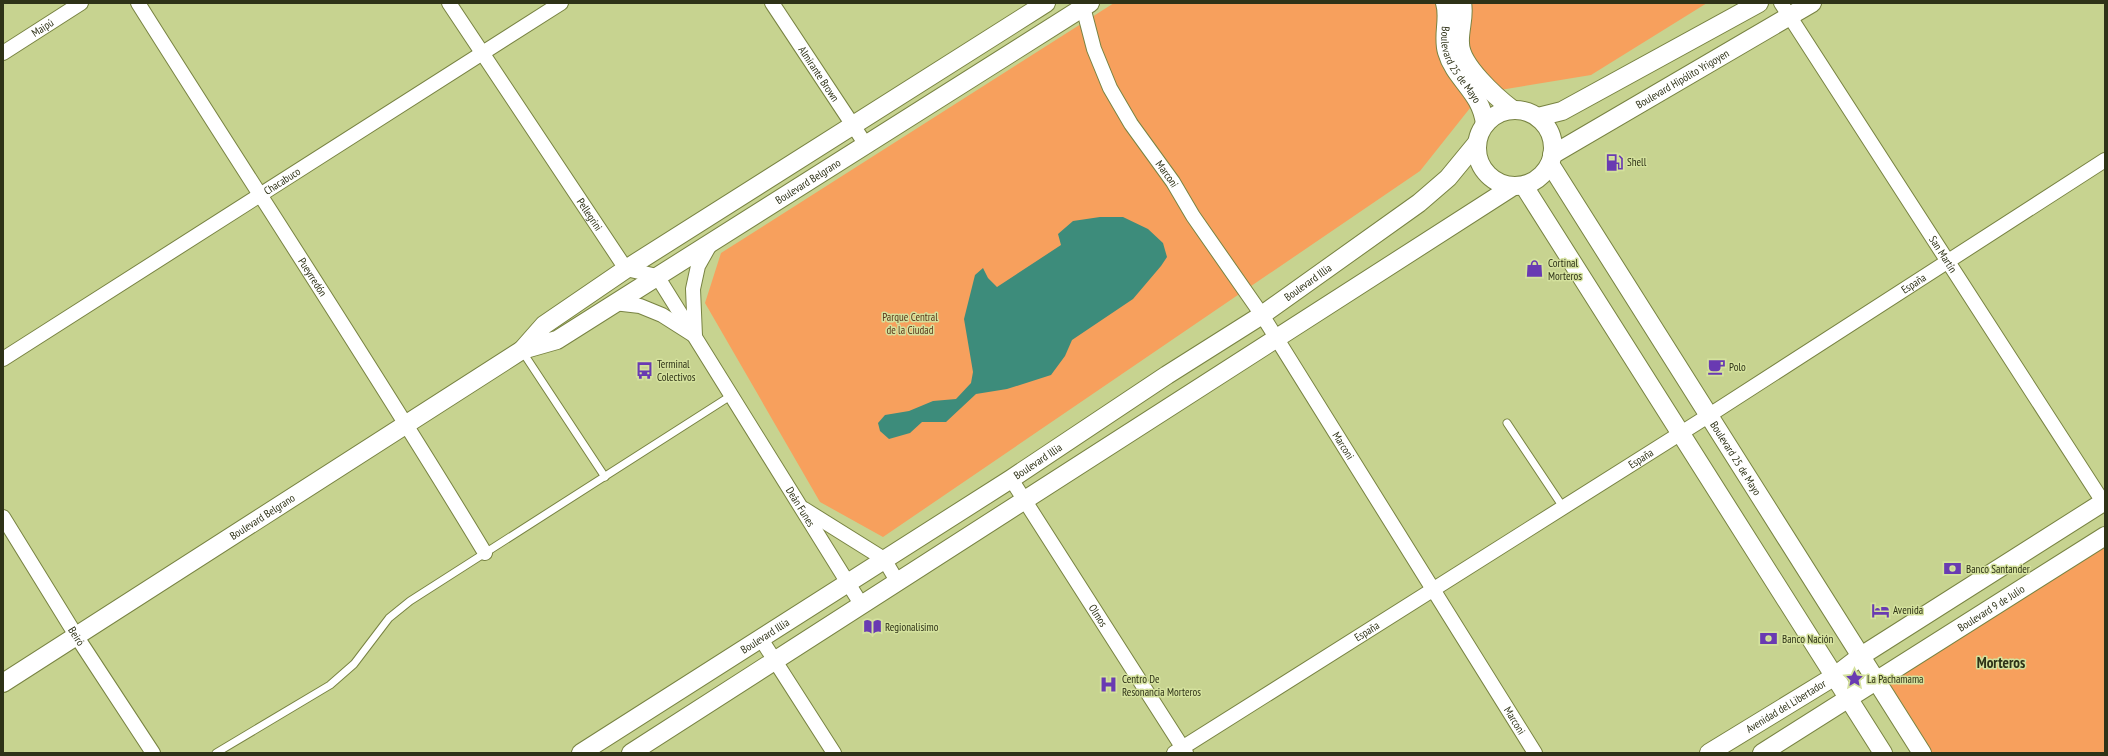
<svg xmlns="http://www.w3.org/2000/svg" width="2108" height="756" viewBox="0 0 2108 756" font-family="'PT Sans Narrow',sans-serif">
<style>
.green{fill:#f7a05d}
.water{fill:#3d8c7b}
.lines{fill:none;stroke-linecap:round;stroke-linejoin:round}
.service-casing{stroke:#788342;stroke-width:9}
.minor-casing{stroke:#788342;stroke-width:16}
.tertiary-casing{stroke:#788342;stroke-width:20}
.service{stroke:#fff;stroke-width:7}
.minor{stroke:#fff;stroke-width:14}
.tertiary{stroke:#fff;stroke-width:18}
.labels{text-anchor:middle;stroke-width:3;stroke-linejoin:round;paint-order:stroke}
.street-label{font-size:11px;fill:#2e3217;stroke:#d4e19d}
.poi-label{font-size:11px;fill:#2e3217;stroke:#d4e19d;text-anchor:start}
.park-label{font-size:11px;fill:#5a3519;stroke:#d4e19d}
.district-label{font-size:15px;font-weight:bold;fill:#2e3217;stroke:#d4e19d}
</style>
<rect width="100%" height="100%" fill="#c7d390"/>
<!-- green -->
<g class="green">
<path d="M 1114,3 L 1707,3 L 1591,75 L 1482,93 L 1420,171 L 883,537 L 820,502 L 705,303 L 721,253 Z"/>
<path d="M 2105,536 L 2105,753 L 1922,753 L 1876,681 Z"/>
</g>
<!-- water -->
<path class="water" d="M 1100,217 L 1123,217 L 1148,229 L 1163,243 L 1167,257 L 1161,266 L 1133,299 L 1072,340 L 1065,356 L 1051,375 L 1007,389 L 976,394 L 946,422 L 922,422 L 910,433 L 889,439 L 880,431 L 878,423 L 885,415 L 909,411 L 933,401 L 956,399 L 971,383 L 973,372 L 964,319 L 975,275 L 983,268 L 988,278 L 997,287 L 1061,245 L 1058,234 L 1073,221 Z"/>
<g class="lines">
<defs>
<g id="service">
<path d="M 522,351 L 605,477"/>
<path d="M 1507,423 L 1563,507"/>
<path d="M 216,753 L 330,685 L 354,664 L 389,618 L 410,601 L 732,395"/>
</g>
<g id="minor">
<path id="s1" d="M 138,3 C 253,186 373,367 485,553"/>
<path id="s2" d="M 449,3 L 626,269 L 657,276 L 861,604"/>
<path id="s3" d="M 772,3 L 866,145"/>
<path id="s4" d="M 1082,3 L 1094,49 L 1110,88 L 1131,124 L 1173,182 L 1193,216 L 1262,315 L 1535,753"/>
<path id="s5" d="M 1781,3 L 2105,505"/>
<path id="s6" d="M 3,53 L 81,3"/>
<path d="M 614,303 L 640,306 L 662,315 L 695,336 L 693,289 L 698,266 L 711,243"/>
<path id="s7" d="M 3,359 L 561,3"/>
<path id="s8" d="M 1011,479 L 1186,753"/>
<path d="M 804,509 L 884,559 L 897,581"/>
<path id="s9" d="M 3,517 L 77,637 L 153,753"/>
<path d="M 761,639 L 834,753"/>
<path id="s10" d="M 1174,753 L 1708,416 L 2105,160"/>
</g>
<g id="tertiary">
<path id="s11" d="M 1445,3 C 1450,18 1442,36 1447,52 C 1455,80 1481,91 1485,124"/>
<path d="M 1462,3 C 1465,16 1459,30 1460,43 C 1460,65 1496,97 1513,110"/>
<circle cx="1515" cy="148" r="38"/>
<path d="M 1538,117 L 1562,111 L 1759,3"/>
<path id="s12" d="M 1552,155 L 1812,3"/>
<path id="s13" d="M 1550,164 L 1922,753"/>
<path d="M 1524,186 L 1883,753"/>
<path d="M 522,350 L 544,325 L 626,269 L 1046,3"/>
<path id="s14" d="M 3,683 L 522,350 L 557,340 L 1090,3"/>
<path id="s15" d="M 581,753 L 1011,479 L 1167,375 L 1262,315 L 1419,203 L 1448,178 L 1476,144"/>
<path d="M 631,753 L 1512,187"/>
<path id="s16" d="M 1709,753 L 1835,676 L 1861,656 L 2105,501"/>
<path id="s17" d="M 1762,753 L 2105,536"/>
</g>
</defs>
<!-- service casing -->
<use href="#service" class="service-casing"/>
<!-- minor casing -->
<use href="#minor" class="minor-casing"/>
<!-- tertiary casing -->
<use href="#tertiary" class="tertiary-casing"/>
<!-- service -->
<use href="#service" class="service"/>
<!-- minor -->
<use href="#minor" class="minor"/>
<!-- tertiary -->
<use href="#tertiary" class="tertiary"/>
</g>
<!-- icons -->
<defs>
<symbol id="fuel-bare" viewBox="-9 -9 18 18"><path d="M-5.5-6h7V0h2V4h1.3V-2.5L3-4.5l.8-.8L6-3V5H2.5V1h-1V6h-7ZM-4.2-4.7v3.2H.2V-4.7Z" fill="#693ab2" stroke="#d4e19d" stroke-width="2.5" paint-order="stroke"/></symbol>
<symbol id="shop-bare" viewBox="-9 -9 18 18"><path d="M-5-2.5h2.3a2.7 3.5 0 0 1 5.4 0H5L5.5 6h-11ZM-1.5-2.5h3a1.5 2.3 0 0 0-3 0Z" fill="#693ab2" stroke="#d4e19d" stroke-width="2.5" paint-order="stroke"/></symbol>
<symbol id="cafe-bare" viewBox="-9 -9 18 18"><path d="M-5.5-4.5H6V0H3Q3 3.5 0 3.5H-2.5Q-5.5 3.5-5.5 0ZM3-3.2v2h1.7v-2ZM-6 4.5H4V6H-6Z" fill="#693ab2" stroke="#d4e19d" stroke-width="2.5" paint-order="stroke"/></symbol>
<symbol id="bus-bare" viewBox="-9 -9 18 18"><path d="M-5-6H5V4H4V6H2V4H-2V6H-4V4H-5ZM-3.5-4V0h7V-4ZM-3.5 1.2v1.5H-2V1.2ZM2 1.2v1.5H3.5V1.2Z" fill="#693ab2" stroke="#d4e19d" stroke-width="2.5" paint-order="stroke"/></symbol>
<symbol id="bank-bare" viewBox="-9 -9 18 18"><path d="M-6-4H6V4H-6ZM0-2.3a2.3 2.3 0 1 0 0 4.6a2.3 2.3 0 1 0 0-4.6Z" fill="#693ab2" stroke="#d4e19d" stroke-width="2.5" paint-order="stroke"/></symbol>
<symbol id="hotel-bare" viewBox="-9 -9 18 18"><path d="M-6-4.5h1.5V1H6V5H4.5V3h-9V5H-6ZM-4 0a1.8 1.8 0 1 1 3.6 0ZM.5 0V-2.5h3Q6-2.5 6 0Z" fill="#693ab2" stroke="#d4e19d" stroke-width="2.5" paint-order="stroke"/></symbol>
<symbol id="library-bare" viewBox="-9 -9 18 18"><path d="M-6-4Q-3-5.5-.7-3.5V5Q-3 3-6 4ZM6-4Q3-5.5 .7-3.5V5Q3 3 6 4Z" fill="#693ab2" stroke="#d4e19d" stroke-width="2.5" paint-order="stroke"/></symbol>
<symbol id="sight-bare" viewBox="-9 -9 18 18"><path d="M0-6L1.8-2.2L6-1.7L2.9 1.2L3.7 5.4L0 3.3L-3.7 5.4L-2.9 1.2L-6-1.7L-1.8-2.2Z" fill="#693ab2" stroke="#d4e19d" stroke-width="2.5" paint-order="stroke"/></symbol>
<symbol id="hospital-bare" viewBox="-9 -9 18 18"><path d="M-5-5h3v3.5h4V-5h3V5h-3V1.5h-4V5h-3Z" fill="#693ab2" stroke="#d4e19d" stroke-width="2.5" paint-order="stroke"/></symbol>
</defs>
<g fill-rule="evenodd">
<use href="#fuel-bare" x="1602" y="150" width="25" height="25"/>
<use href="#shop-bare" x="1522" y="256" width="25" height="25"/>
<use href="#cafe-bare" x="1704" y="354" width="25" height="25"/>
<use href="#bus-bare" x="632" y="358" width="25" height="25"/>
<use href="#bank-bare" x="1940" y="556" width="25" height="25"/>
<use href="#hotel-bare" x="1868" y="598" width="25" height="25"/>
<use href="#library-bare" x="860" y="614" width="25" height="25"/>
<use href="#bank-bare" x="1756" y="626" width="25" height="25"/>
<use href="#sight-bare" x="1842" y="666" width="25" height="25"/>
<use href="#hospital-bare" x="1096" y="672" width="25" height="25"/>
</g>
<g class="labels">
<!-- street labels -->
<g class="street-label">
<text dy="4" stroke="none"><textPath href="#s6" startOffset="47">Maipú</textPath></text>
<text dy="4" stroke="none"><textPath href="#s11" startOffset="66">Boulevard 25 de Mayo</textPath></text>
<text dy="4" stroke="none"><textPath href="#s3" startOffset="85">Almirante Brown</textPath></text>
<text dy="4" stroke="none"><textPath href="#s12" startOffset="151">Boulevard Hipólito Yrigoyen</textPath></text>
<text dy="4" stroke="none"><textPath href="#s4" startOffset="193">Marconi</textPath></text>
<text dy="4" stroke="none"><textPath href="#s7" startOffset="331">Chacabuco</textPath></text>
<text dy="4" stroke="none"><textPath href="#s14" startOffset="950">Boulevard Belgrano</textPath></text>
<text dy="4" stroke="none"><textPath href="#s2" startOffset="254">Pellegrini</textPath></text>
<text dy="4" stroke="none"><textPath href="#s5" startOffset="299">San Martín</textPath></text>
<text dy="4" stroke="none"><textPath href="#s1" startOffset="325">Pueyrredón</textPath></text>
<text dy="4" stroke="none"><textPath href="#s15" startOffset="866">Boulevard Illia</textPath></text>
<text dy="4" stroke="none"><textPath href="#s10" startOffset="876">España</textPath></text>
<text dy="4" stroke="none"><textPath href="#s4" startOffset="517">Marconi</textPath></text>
<text dy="4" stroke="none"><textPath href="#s10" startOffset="552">España</textPath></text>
<text dy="4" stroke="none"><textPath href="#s13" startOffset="348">Boulevard 25 de Mayo</textPath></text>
<text dy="4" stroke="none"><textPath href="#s15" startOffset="542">Boulevard Illia</textPath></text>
<text dy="4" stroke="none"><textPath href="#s2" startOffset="623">Deán Funes</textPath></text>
<text dy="4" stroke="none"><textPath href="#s14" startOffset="308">Boulevard Belgrano</textPath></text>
<text dy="4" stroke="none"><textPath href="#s17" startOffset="271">Boulevard 9 de Julio</textPath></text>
<text dy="4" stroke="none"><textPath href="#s8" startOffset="162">Olmos</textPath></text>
<text dy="4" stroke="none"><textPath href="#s10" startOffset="228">España</textPath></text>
<text dy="4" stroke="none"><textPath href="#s9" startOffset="140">Beiró</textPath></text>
<text dy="4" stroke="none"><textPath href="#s15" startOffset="218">Boulevard Illia</textPath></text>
<text dy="4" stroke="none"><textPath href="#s16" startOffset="90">Avenidad del Libertador</textPath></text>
<text dy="4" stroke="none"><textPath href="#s4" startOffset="841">Marconi</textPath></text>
</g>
<!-- poi labels -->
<g class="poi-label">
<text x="1627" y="166">Shell</text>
<text x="1548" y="267">Cortinal<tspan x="1548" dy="13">Morteros</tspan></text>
<text x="657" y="368">Terminal<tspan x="657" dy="13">Colectivos</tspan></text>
<text x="1729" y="371">Polo</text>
<text x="1966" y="573">Banco Santander</text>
<text x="1893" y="614">Avenida</text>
<text x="885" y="631">Regionalisimo</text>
<text x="1782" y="643">Banco Nación</text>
<text x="1122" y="683">Centro De<tspan x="1122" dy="13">Resonancia Morteros</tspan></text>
<text x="1867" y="683">La Pachamama</text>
</g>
<!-- park labels -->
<g class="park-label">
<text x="910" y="321">Parque Central<tspan x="910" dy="13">de la Ciudad</tspan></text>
</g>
<!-- district labels -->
<g class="district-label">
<text x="2001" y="668">Morteros</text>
</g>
</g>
<!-- border -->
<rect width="2108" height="756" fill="none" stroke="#2e3217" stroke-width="8"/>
</svg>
